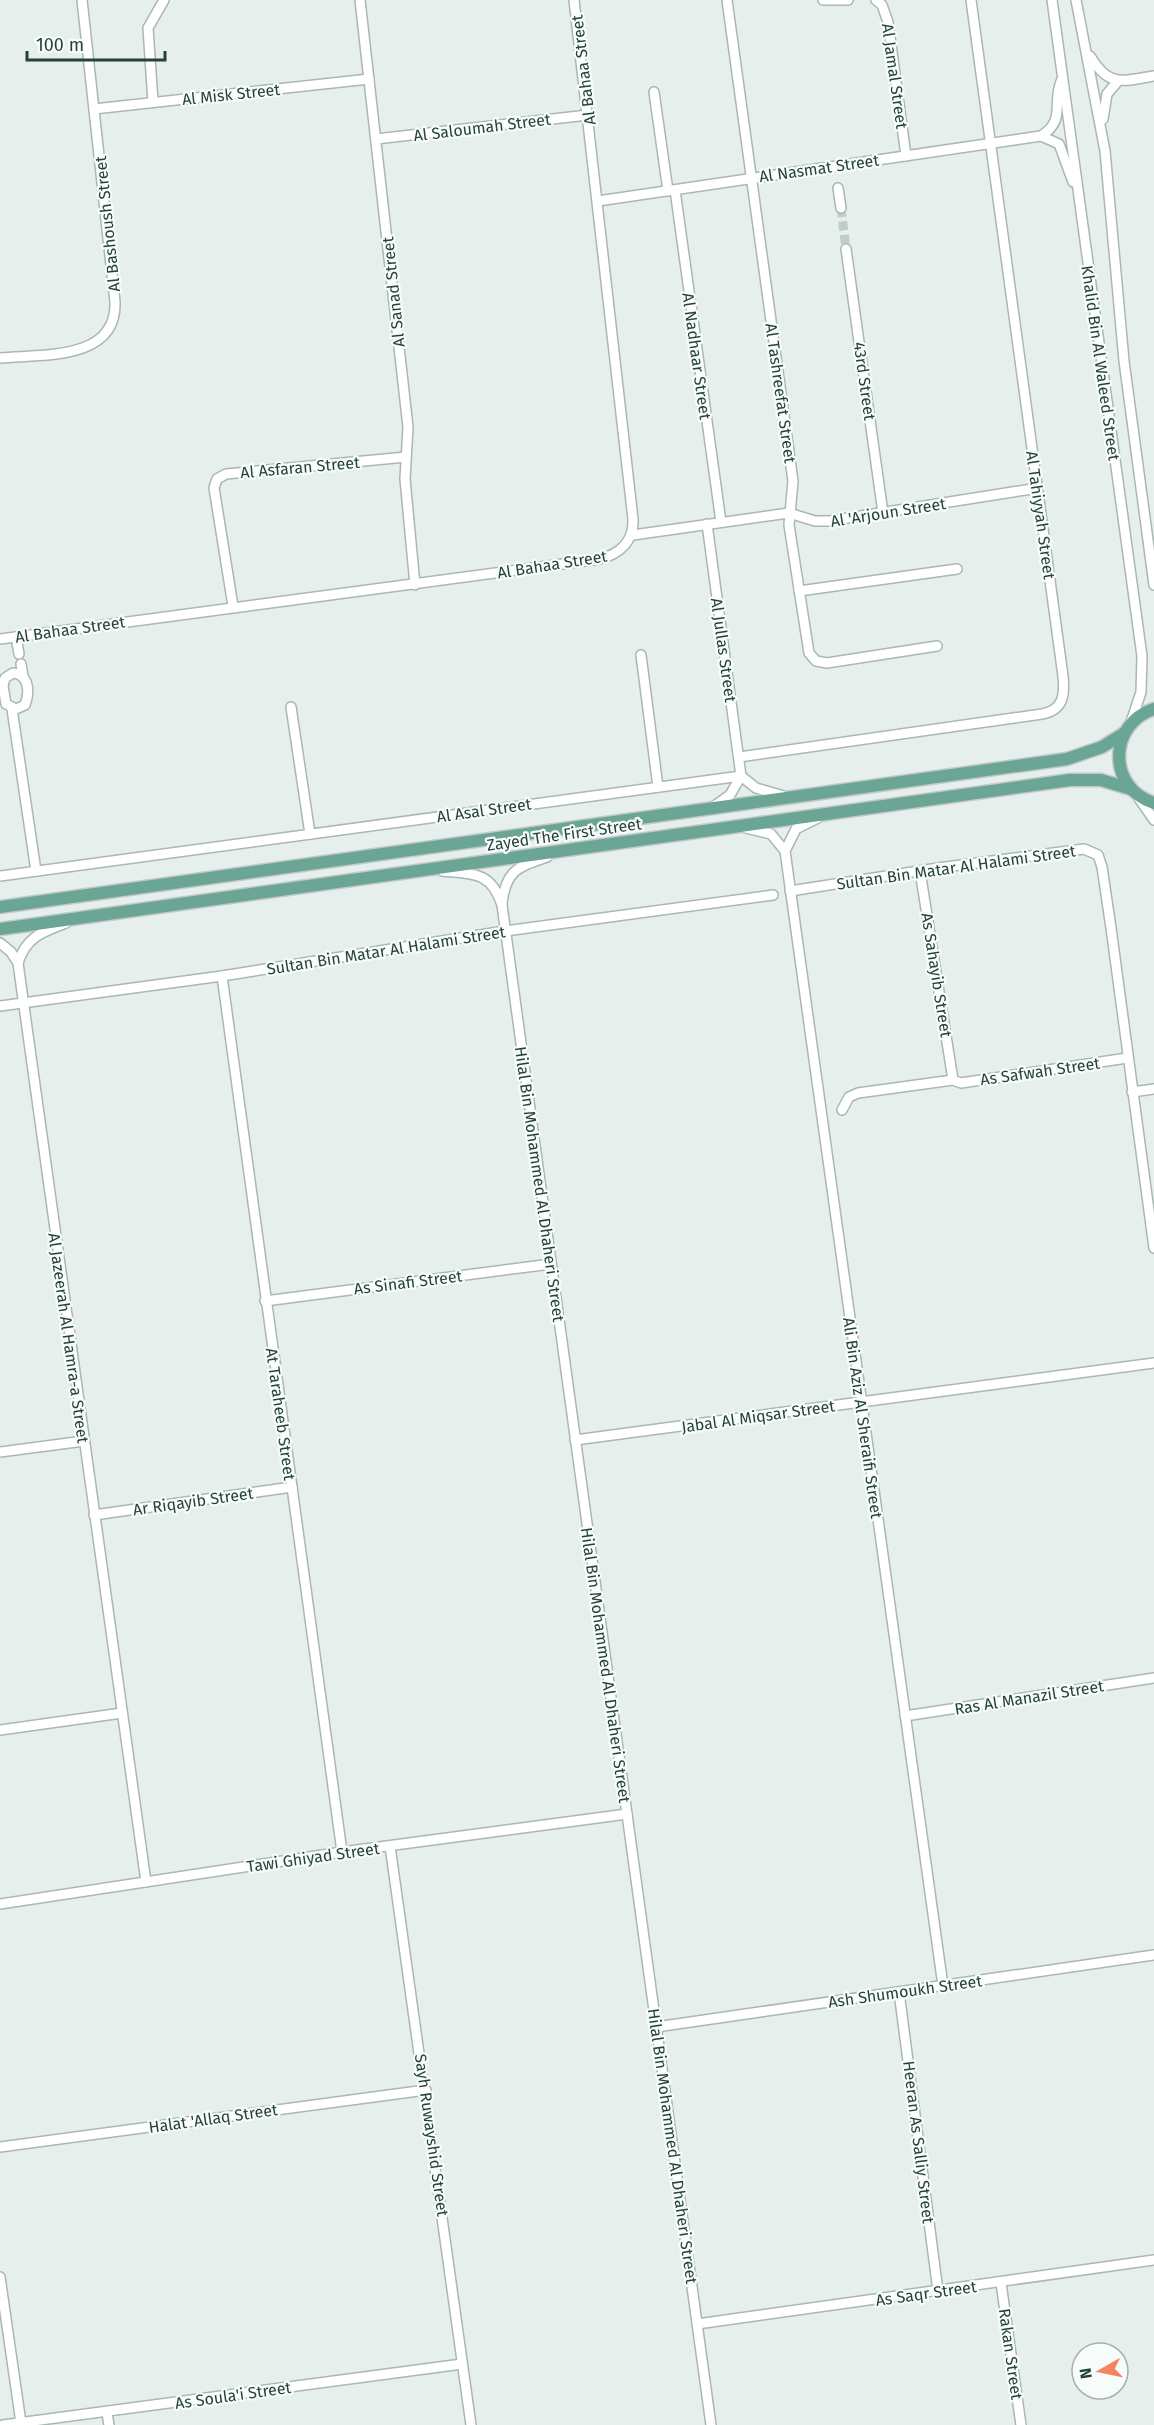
<svg xmlns="http://www.w3.org/2000/svg" width="1154" height="2425" viewBox="0 0 1154 2425" font-family="'Fira Sans',sans-serif">
<style>
.lines{fill:none;stroke-linecap:round;stroke-linejoin:round}
.minor-tunnel{stroke:#bfccc8;stroke-width:9;stroke-dasharray:9 4.5;stroke-linecap:butt}
.minor-casing{stroke:#a8b8b2;stroke-width:12}
.major-casing{stroke:#c2cac8;stroke-width:15}
.minor{stroke:#fff;stroke-width:9}
.major{stroke:#6aa596;stroke-width:12}
.labels{text-anchor:middle;stroke-width:4.5;stroke-linejoin:round;paint-order:stroke}
.street-label{font-size:16px;fill:#24423a;stroke:#f7fbf9}
</style>
<rect width="100%" height="100%" fill="#e6efeb"/>
<g class="lines">
<!-- minor-tunnel -->
<path class="minor-tunnel" d="M 841,208 L 846,249"/>
<defs>
<g id="minor">
<path d="M 360,0 L 408,427 L 405,479 L 415,585"/>
<path d="M 727,0 L 793,481 L 789,525 L 809,653 L 816,661 L 827,663 L 937,646"/>
<path d="M 823,0 L 848,0"/>
<path d="M 876,0 L 882,5 L 888,22 L 906,156"/>
<path d="M 1052,0 L 1142,656 L 1141,692 L 1130,725"/>
<path d="M 1076,0 L 1105,151 L 1124,361 L 1154,585"/>
<path d="M 1090,56 C 1109,88 1122,81 1154,76"/>
<path d="M 654,92 L 668,191"/>
<path d="M 153,102 L 148,28 L 164,0"/>
<path d="M 94,109 L 369,79"/>
<path d="M 1103,119 L 1107,94 L 1118,81"/>
<path d="M 1041,136 L 1059,144 L 1073,182"/>
<path d="M 376,139 L 588,115"/>
<path d="M 838,188 L 841,208"/>
<path d="M 675,190 L 721,522"/>
<path d="M 598,201 L 1041,136 C 1067,120 1051,102 1062,79"/>
<path d="M 846,249 L 883,513"/>
<path d="M 0,358 C 42,354 117,361 115,302 L 82,0"/>
<path d="M 707,524 L 741,776 L 730,795 L 713,807"/>
<path d="M 633,535 L 789,513 L 815,521 L 829,521 L 1038,488"/>
<path d="M 799,591 L 957,569"/>
<path d="M 233,606 L 214,488 L 217,479 L 226,474 L 406,457"/>
<path d="M 16,637 L 19,654"/>
<path d="M 0,639 L 600,559 C 620,554 634,541 633,519 L 574,0"/>
<path d="M 641,655 L 658,787"/>
<path d="M 21,664 L 23,676"/>
<path d="M 13,673 C 29,674 30,692 25,705 L 16,709 L 6,704 L 3,686 L 5,678 Z"/>
<path d="M 291,707 L 310,834"/>
<path d="M 12,709 L 36,871"/>
<path d="M 739,757 L 1042,714 C 1063,710 1065,696 1063,676 L 971,0"/>
<path d="M 741,776 L 756,788 L 784,796"/>
<path d="M 1138,797 L 1154,820"/>
<path d="M 818,818 L 796,829 L 785,851 L 943,1986"/>
<path d="M 746,828 L 771,834 L 785,851"/>
<path d="M 442,871 C 473,874 491,871 502,905 L 711,2425"/>
<path d="M 920,871 L 953,1080"/>
<path d="M 0,876 L 741,776"/>
<path d="M 790,891 L 938,868 L 1084,849 L 1098,855 L 1102,867 L 1111,928 L 1154,1248"/>
<path d="M 502,903 C 506,870 518,867 547,857"/>
<path d="M 0,943 L 11,952 L 18,963 L 146,1882"/>
<path d="M 18,963 C 26,937 42,932 66,923"/>
<path d="M 222,976 L 342,1852"/>
<path d="M 0,1006 L 222,976 L 505,931 L 773,895"/>
<path d="M 1132,1092 L 1154,1089"/>
<path d="M 842,1110 L 849,1097 L 858,1093 L 953,1080 L 961,1083 L 1127,1058"/>
<path d="M 265,1301 L 551,1264"/>
<path d="M 575,1440 L 1154,1363"/>
<path d="M 0,1452 L 84,1441"/>
<path d="M 94,1515 L 292,1487"/>
<path d="M 905,1716 L 1154,1678"/>
<path d="M 0,1730 L 122,1713"/>
<path d="M 390,1846 L 471,2425"/>
<path d="M 0,1904 L 342,1852 L 627,1814"/>
<path d="M 899,1992 L 938,2291"/>
<path d="M 656,2027 L 1154,1955"/>
<path d="M 0,2147 L 426,2090"/>
<path d="M 0,2277 L 21,2423"/>
<path d="M 1001,2283 L 1021,2425"/>
<path d="M 697,2324 L 1154,2260"/>
<path d="M 107,2413 L 109,2425"/>
<path d="M 3,2425 L 462,2364"/>
</g>
<g id="major">
<path d="M 1154,709 C 1108,724 1107,788 1154,803"/>
<path d="M 0,907 L 1067,759 L 1102,747 L 1123,734"/>
<path d="M 0,929 L 1070,780 L 1101,780 L 1131,789"/>
</g>
</defs>
<!-- minor casing -->
<use href="#minor" class="minor-casing"/>
<!-- major casing -->
<use href="#major" class="major-casing"/>
<!-- minor -->
<use href="#minor" class="minor"/>
<!-- major -->
<use href="#major" class="major"/>
</g>
<g class="labels">
<!-- street labels -->
<g class="street-label">
<text transform="translate(583 70) rotate(-97)" y="6">Al Bahaa Street</text>
<text transform="translate(895 76) rotate(82)" y="6">Al Jamal Street</text>
<text transform="translate(231 94) rotate(-6)" y="6">Al Misk Street</text>
<text transform="translate(482 127) rotate(-7)" y="6">Al Saloumah Street</text>
<text transform="translate(819 168) rotate(-8)" y="6">Al Nasmat Street</text>
<text transform="translate(107 224) rotate(-96)" y="6">Al Bashoush Street</text>
<text transform="translate(393 292) rotate(-96)" y="6">Al Sanad Street</text>
<text transform="translate(697 356) rotate(82)" y="6">Al Nadhaar Street</text>
<text transform="translate(1101 363) rotate(82)" y="6">Khalid Bin Al Waleed Street</text>
<text transform="translate(865 381) rotate(82)" y="6">43rd Street</text>
<text transform="translate(781 393) rotate(82)" y="6">Al Tashreefat Street</text>
<text transform="translate(300 467) rotate(-5)" y="6">Al Asfaran Street</text>
<text transform="translate(888 512) rotate(-9)" y="6">Al 'Arjoun Street</text>
<text transform="translate(1041 515) rotate(82)" y="6">Al Tahiyyah Street</text>
<text transform="translate(552 564) rotate(-9)" y="6">Al Bahaa Street</text>
<text transform="translate(70 629) rotate(-8)" y="6">Al Bahaa Street</text>
<text transform="translate(724 650) rotate(82)" y="6">Al Jullas Street</text>
<text transform="translate(484 810) rotate(-8)" y="6">Al Asal Street</text>
<text transform="translate(564 834) rotate(-8)" y="6">Zayed The First Street</text>
<text transform="translate(956 867) rotate(-8)" y="6">Sultan Bin Matar Al Halami Street</text>
<text transform="translate(386 950) rotate(-9)" y="6">Sultan Bin Matar Al Halami Street</text>
<text transform="translate(937 975) rotate(81)" y="6">As Sahayib Street</text>
<text transform="translate(1040 1071) rotate(-8)" y="6">As Safwah Street</text>
<text transform="translate(540 1184) rotate(82)" y="6">Hilal Bin Mohammed Al Dhaheri Street</text>
<text transform="translate(408 1282) rotate(-7)" y="6">As Sinafi Street</text>
<text transform="translate(69 1338) rotate(82)" y="6">Al Jazeerah Al Hamra-a Street</text>
<text transform="translate(281 1414) rotate(82)" y="6">At Taraheeb Street</text>
<text transform="translate(758 1416) rotate(-8)" y="6">Jabal Al Miqsar Street</text>
<text transform="translate(863 1418) rotate(82)" y="6">Ali Bin Aziz Al Sheraifi Street</text>
<text transform="translate(193 1501) rotate(-8)" y="6">Ar Riqayib Street</text>
<text transform="translate(606 1665) rotate(82)" y="6">Hilal Bin Mohammed Al Dhaheri Street</text>
<text transform="translate(1029 1697) rotate(-9)" y="6">Ras Al Manazil Street</text>
<text transform="translate(313 1857) rotate(-8)" y="6">Tawi Ghiyad Street</text>
<text transform="translate(905 1991) rotate(-8)" y="6">Ash Shumoukh Street</text>
<text transform="translate(213 2118) rotate(-8)" y="6">Halat 'Allaq Street</text>
<text transform="translate(432 2135) rotate(82)" y="6">Sayh Ruwayshid Street</text>
<text transform="translate(919 2142) rotate(83)" y="6">Heeran As Salliy Street</text>
<text transform="translate(673 2146) rotate(82)" y="6">Hilal Bin Mohammed Al Dhaheri Street</text>
<text transform="translate(926 2293) rotate(-8)" y="6">As Saqr Street</text>
<text transform="translate(1011 2354) rotate(82)" y="6">Rakan Street</text>
<text transform="translate(233 2395) rotate(-8)" y="6">As Soula'i Street</text>
</g>
</g>
<!-- north arrow -->
<g transform="translate(1100 2371) rotate(261)"><circle r="28" fill="#f7fbf9" stroke="#a3b1ad" stroke-width="1.5"/>
<path d="M0-4.5L10 22L0 15L-10 22Z" fill="#f4845f"/>
<text y="-9" font-size="16" font-weight="bold" text-anchor="middle" fill="#24423a">N</text>
</g>
<!-- scale -->
<path d="M27 51v9h138v-9" fill="none" stroke="#24423a" stroke-width="3"/>
<text x="36" y="51" font-size="18" fill="#24423a" stroke="#f7fbf9" stroke-width="4.5" paint-order="stroke">100 m</text>
</svg>
